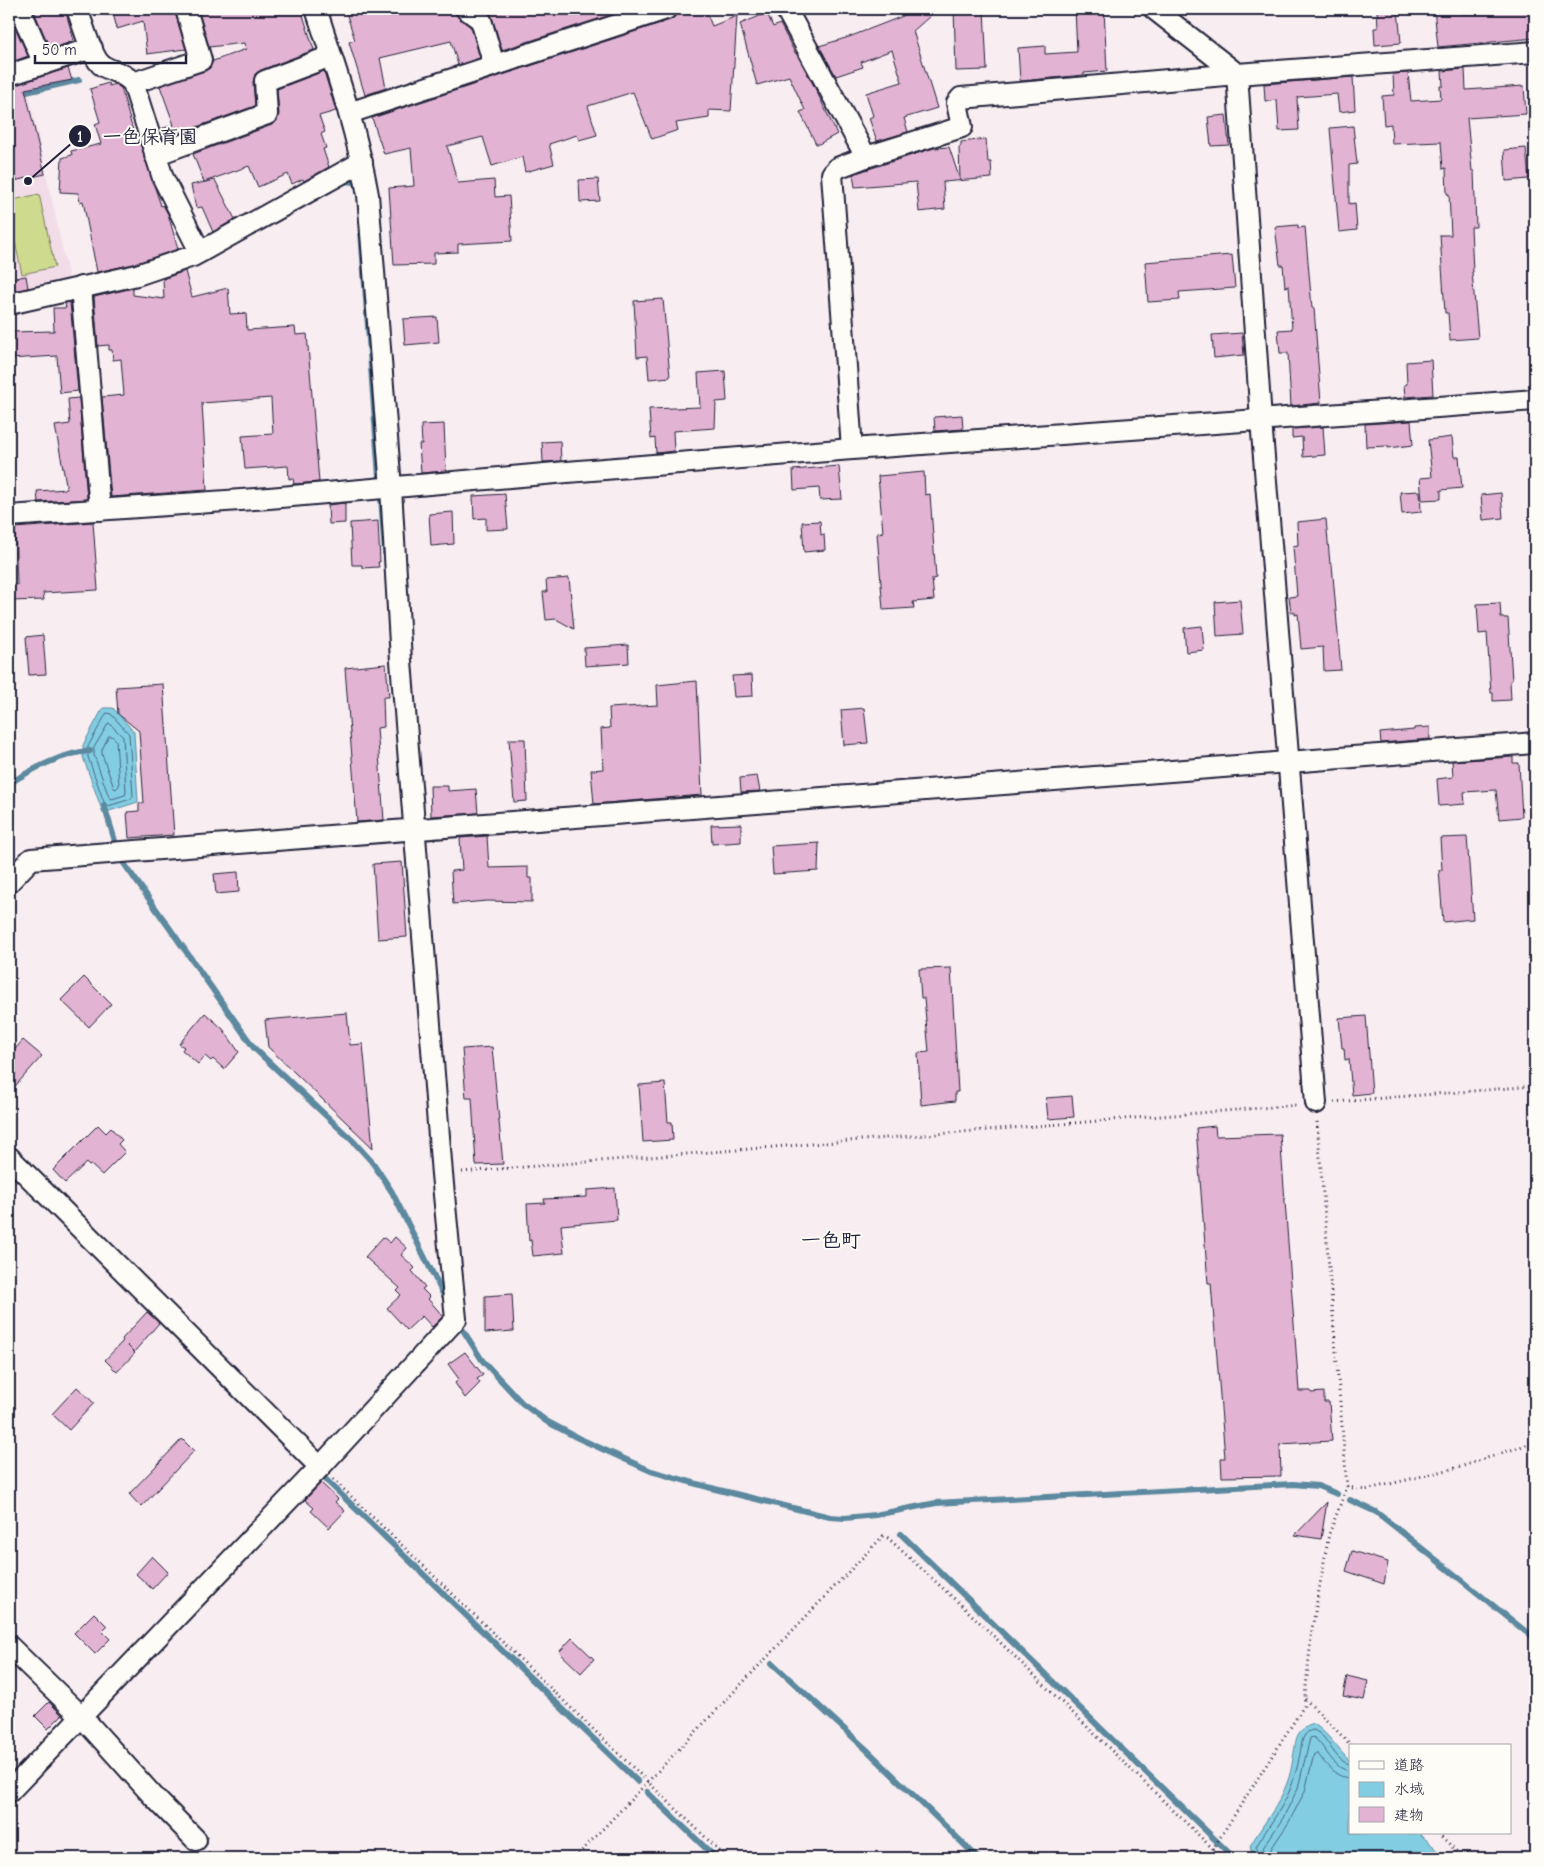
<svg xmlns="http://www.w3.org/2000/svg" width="1544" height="1867" viewBox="0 0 1544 1867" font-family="'Comic Neue','Klee One',sans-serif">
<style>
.built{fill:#f2dce7}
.green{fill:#ceda8d;stroke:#787e64}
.water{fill:#82cde2;stroke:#5c899f}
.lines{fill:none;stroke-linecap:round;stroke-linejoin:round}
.shore{stroke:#48667e;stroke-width:1}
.stream{stroke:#5c899f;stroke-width:6}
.building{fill:#e3b3d3;stroke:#22223b}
.minor-casing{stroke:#22223b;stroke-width:24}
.path{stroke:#22223b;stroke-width:3;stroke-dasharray:1 4;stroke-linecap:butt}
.minor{stroke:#fdfcf7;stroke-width:20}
.labels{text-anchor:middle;stroke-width:4;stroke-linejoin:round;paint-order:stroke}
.quarter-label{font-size:20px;font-weight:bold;fill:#22223b;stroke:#fdfcf7}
.leader{fill:none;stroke:#22223b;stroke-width:2}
.callout-dot{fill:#22223b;stroke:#fdfcf7;stroke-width:2}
.mark-label{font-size:15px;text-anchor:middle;font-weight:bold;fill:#fff}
.callout-label{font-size:19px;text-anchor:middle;font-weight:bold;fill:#22223b;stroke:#fdfcf7;stroke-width:4;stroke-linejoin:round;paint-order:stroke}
</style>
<rect width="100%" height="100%" fill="#f8edf0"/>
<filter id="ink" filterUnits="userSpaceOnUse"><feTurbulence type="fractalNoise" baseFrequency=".02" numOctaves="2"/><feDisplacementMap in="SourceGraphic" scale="10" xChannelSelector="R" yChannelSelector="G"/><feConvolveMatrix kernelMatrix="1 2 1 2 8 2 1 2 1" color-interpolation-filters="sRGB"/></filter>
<g filter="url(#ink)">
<!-- built -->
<path class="built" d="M 29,95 L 70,284 L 17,295 L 9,262 L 9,100 Z"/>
<!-- green -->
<path class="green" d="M 39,194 L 55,267 L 22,274 L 9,215 L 9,201 Z"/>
<!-- water -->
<g class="water">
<path d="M 103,708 L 113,708 L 134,732 L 138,802 L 103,813 L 83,757 L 83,745 Z"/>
<path d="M 1314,1724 C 1329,1734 1337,1749 1350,1761 L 1350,1833 L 1419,1833 L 1446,1858 L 1253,1858 L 1250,1846 C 1262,1825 1279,1806 1287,1783 C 1293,1768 1293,1752 1297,1737 C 1300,1729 1307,1726 1314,1724 Z"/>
</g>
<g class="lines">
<!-- shore -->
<g class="shore">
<path d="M 107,713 L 111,714 L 129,734 L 133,797 L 131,799 L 108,806 L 105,805 L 88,757 L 88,747 Z"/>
<path d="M 109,723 L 123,737 L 126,792 L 125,795 L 112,799 L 109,797 L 94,755 L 94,748 Z"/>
<path d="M 109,736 L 112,736 L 116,740 L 119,786 L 116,789 L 114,788 L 102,754 L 102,750 Z"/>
<path d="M 1257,1858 L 1256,1847 C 1269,1824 1287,1804 1294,1778 C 1296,1771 1298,1765 1299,1758 C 1302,1748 1300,1731 1314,1730 C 1317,1732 1321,1734 1324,1738 C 1332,1747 1337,1762 1350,1764"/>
<path d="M 1264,1858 L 1263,1848 L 1283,1818 L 1298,1788 L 1310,1738 L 1313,1737 C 1326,1746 1332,1769 1350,1771"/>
<path d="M 1271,1858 L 1271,1849 L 1289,1822 L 1305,1791 L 1314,1754 L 1318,1754 C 1326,1765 1336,1778 1350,1778"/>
</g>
<!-- stream -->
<g class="stream">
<path d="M 9,96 L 79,80"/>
<path d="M 342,183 L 345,181 L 354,182 L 358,188 L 358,193"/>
<path d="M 361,231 L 379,477"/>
<path d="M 381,497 L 385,553"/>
<path d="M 9,784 C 30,770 65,752 90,751"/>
<path d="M 104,805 L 115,841"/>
<path d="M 123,862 L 254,1048 L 354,1142 L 373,1163 L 392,1192 L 447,1302"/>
<path d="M 461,1327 L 482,1360 L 522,1403 L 546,1421 L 578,1438 L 651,1471 L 715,1489 L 830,1517 L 845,1518 L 875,1515 L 936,1503 L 1293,1484 L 1318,1486 L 1337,1494"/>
<path d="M 321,1475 L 638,1782"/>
<path d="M 1350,1500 L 1376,1512 L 1394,1526 L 1535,1639"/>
<path d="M 901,1534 L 1234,1858"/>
<path d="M 772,1663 L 867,1750 L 978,1858"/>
<path d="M 647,1792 L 716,1858"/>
<path d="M 1248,1858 L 1253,1857"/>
</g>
</g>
<!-- building -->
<g class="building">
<path d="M 33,9 L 65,9 L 74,41 L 50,49 Z"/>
<path d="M 112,9 L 174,9 L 186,49 L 147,54 L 143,21 L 117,29 Z"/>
<path d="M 198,9 L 301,9 L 314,50 L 261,70 L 255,74 L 253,82 L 255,106 L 163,139 L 160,129 L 174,125 L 160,86 L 205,71 L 210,68 L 213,61 L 246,49 L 244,43 L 209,47 Z"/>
<path d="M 345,9 L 454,9 L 459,18 L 471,27 L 480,58 L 458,65 L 451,41 L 380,58 L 386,88 L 365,95 L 349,42 L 355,40 Z"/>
<path d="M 486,9 L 629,9 L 502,50 L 492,17 Z"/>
<path d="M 691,9 L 705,9 L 712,26 L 737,16 L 731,111 L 709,110 L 709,118 L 676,123 L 678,130 L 652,139 L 633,92 L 588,106 L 597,135 L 579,140 L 577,135 L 549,144 L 554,164 L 525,172 L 522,157 L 492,166 L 483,137 L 447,146 L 458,183 L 494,180 L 495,197 L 509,196 L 512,241 L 458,244 L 458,252 L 434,253 L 434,264 L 394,265 L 389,188 L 414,186 L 411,148 L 384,154 L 372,118 L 670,20 L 676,15 Z"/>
<path d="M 911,9 L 938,9 L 913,31 L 937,108 L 904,118 L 908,132 L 877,141 L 869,118 L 873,116 L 866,93 L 902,82 L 892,50 L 861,62 L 863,67 L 836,76 L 819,46 L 849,37 L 903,16 Z"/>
<path d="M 954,9 L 984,9 L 987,70 L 956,71 Z"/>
<path d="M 1075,9 L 1104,9 L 1107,71 L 1084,73 L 1084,75 L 1020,81 L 1018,48 L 1045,46 L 1045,54 L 1077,52 Z"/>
<path d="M 1377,9 L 1398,9 L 1401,43 L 1375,45 L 1374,28 L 1378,28 Z"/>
<path d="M 1434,9 L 1463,9 L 1463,14 L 1535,9 L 1535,38 L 1438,47 Z"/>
<path d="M 767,13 L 773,27 L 780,24 L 795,53 L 796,53 L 813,84 L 837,134 L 819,144 L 816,144 L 800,112 L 805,110 L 789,76 L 757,85 L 740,24 Z"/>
<path d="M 9,14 L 28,56 L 9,63 Z"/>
<path d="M 68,68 L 72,80 L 25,89 L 45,174 L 9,182 L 9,87 Z"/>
<path d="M 1465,69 L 1466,90 L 1524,86 L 1526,114 L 1467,118 L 1472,171 L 1474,171 L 1476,227 L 1471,227 L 1473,272 L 1472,272 L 1478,338 L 1450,340 L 1448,313 L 1445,313 L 1440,235 L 1451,235 L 1449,194 L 1447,194 L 1446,168 L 1443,169 L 1441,142 L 1392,144 L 1391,124 L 1384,125 L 1382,96 L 1394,95 L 1393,74 L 1408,73 L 1411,101 L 1441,99 L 1440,86 L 1443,86 L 1442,71 Z"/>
<path d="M 324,71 L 336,111 L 319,116 L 325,132 L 321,134 L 326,148 L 323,149 L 329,167 L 304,181 L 303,179 L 292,184 L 288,174 L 258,187 L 249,166 L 204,182 L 193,154 L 272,125 L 277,121 L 279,114 L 277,89 Z"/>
<path d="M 1353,77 L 1355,110 L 1339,112 L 1337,94 L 1298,97 L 1297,99 L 1299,130 L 1279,131 L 1277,100 L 1265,101 L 1264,84 Z"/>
<path d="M 108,83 L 109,86 L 115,84 L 121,88 L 135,138 L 138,137 L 161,206 L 163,205 L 168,214 L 178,249 L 134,264 L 97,272 L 83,201 L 80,202 L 78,193 L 60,192 L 62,158 L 72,155 L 71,151 L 101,144 L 95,124 L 100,122 L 90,89 Z"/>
<path d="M 1226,115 L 1229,145 L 1211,146 L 1208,117 Z"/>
<path d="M 1353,126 L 1357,164 L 1349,165 L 1349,204 L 1355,203 L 1357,230 L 1339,232 L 1330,128 Z"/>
<path d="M 986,139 L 988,162 L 991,162 L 992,178 L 943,182 L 945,209 L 919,212 L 916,182 L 855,187 L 853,174 L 934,148 L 949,147 L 960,180 L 959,147 L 961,146 L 961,142 Z"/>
<path d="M 1526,148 L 1529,179 L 1506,181 L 1504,150 Z"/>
<path d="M 598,179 L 600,201 L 580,202 L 579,180 Z"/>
<path d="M 215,180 L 235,219 L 213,232 L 202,207 L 196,208 L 191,185 Z"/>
<path d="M 1298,225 L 1298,228 L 1305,227 L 1312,308 L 1314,308 L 1321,403 L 1291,406 L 1288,353 L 1280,353 L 1278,330 L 1292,329 L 1289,286 L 1285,287 L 1283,265 L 1280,265 L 1275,227 Z"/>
<path d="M 1232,255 L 1235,288 L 1179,292 L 1180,300 L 1148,302 L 1145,262 Z"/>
<path d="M 185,271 L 192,297 L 228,288 L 230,314 L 246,313 L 247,330 L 295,327 L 296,335 L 307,334 L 319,482 L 294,484 L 293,478 L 289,479 L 288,466 L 245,469 L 242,436 L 273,434 L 271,398 L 202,403 L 207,490 L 111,497 L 102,397 L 124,395 L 121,359 L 113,360 L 112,350 L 109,350 L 109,345 L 98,346 L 94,297 L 133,288 L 133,295 L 164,299 L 163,279 Z"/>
<path d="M 26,276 L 28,288 L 9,292 L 9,279 Z"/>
<path d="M 663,299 L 670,377 L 649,379 L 647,356 L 637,357 L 634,301 Z"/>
<path d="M 70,302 L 78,391 L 60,393 L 57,356 L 9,359 L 9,332 L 54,331 L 53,308 L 66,308 L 65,303 Z"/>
<path d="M 437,317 L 439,342 L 405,345 L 403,319 Z"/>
<path d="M 1242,333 L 1244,355 L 1214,358 L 1212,335 Z"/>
<path d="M 1431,360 L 1433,395 L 1405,397 L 1404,385 L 1407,384 L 1406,362 Z"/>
<path d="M 725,371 L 727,401 L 716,402 L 715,428 L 673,431 L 674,451 L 656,453 L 655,438 L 651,439 L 649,409 L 700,407 L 698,373 Z"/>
<path d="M 79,398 L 87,499 L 38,502 L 37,491 L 67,489 L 55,426 L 70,424 L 68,399 Z"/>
<path d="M 962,415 L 963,429 L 935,431 L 934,417 Z"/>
<path d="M 1411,421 L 1413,445 L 1388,448 L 1388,446 L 1366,447 L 1365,424 Z"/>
<path d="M 444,424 L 446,471 L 421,473 L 419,444 L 422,444 L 421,425 Z"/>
<path d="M 1323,427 L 1325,455 L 1303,457 L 1302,437 L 1292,438 L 1292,429 Z"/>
<path d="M 1452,437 L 1454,457 L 1459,457 L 1462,488 L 1441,490 L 1441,499 L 1422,500 L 1420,478 L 1432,477 L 1428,440 Z"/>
<path d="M 560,441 L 561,461 L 543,462 L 542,442 Z"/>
<path d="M 839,466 L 842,499 L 820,500 L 819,488 L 794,490 L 793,470 Z"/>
<path d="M 924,472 L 925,495 L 930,494 L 936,578 L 932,579 L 934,600 L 913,602 L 914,608 L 883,610 L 877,533 L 883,532 L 878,476 Z"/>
<path d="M 1420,491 L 1421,512 L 1402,514 L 1400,492 Z"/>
<path d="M 1501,493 L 1503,518 L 1483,520 L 1481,495 Z"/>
<path d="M 505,494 L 508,529 L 486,530 L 486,518 L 474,519 L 473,496 Z"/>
<path d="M 345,503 L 345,523 L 329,524 L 328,505 Z"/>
<path d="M 453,512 L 454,544 L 431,546 L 429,514 Z"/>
<path d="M 1326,519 L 1330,564 L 1332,564 L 1341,670 L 1324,671 L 1323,647 L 1301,649 L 1298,614 L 1295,615 L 1295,612 L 1291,612 L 1289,597 L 1297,596 L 1293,546 L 1298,545 L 1297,522 Z"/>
<path d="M 378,521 L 380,562 L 378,562 L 379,567 L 362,568 L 362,565 L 352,565 L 350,523 Z"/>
<path d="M 820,521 L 821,535 L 824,534 L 825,550 L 804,552 L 802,522 Z"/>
<path d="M 93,522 L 98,590 L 43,593 L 44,600 L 9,601 L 9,585 L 17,585 L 15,528 Z"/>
<path d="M 569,578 L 574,629 L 556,619 L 546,620 L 543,592 L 547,592 L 546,580 Z"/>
<path d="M 1240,600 L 1243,634 L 1217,636 L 1215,602 Z"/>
<path d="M 1500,603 L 1501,618 L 1508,618 L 1512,680 L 1510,681 L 1511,700 L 1493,701 L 1493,693 L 1491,693 L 1487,633 L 1479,634 L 1477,604 Z"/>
<path d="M 1202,626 L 1204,650 L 1186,652 L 1184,628 Z"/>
<path d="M 43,635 L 46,674 L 29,675 L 26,637 Z"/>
<path d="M 628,645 L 629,663 L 585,666 L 584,648 Z"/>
<path d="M 386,664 L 389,697 L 383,697 L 384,727 L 377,728 L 384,820 L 357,822 L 345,668 Z"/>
<path d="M 752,675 L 753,696 L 734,697 L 732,676 Z"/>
<path d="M 697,681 L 702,795 L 594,804 L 591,770 L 603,769 L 601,729 L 610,728 L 609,708 L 658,705 L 657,685 Z"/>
<path d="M 163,684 L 174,835 L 129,838 L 127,812 L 139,811 L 139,803 L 144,803 L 139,731 L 118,714 L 116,687 Z"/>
<path d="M 864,708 L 868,743 L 844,745 L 841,710 Z"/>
<path d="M 1430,727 L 1430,739 L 1381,743 L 1380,733 L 1414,730 L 1414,728 Z"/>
<path d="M 509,739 L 525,739 L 527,801 L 514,802 Z"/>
<path d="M 1513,757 L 1513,763 L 1519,763 L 1522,817 L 1499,819 L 1496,790 L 1464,792 L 1465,804 L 1439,806 L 1437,779 L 1453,777 L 1452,761 Z"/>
<path d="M 757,776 L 760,791 L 741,792 L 740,778 Z"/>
<path d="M 430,786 L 448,786 L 448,791 L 476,789 L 478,813 L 431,816 Z"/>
<path d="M 741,824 L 741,842 L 712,844 L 711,825 Z"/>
<path d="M 487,836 L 489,868 L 528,867 L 528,878 L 532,878 L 532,902 L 487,901 L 453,904 L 451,871 L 462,870 L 460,838 Z"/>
<path d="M 1467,837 L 1473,919 L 1443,922 L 1439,870 L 1442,870 L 1440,838 Z"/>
<path d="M 819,843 L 818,871 L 773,874 L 771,846 Z"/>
<path d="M 402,862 L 407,937 L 378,939 L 373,864 Z"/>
<path d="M 238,872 L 239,892 L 216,894 L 214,874 Z"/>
<path d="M 951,968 L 958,1092 L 955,1092 L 955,1101 L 921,1105 L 918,1053 L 929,1052 L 924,998 L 921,998 L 919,969 Z"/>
<path d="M 84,977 L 111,1004 L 89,1027 L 61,1000 Z"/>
<path d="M 205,1013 L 223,1029 L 239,1052 L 224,1069 L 213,1059 L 211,1061 L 205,1056 L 198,1064 L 182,1050 L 184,1047 L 179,1044 Z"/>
<path d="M 347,1013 L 350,1045 L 363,1044 L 373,1148 L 268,1047 L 265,1020 Z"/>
<path d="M 1366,1016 L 1372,1093 L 1352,1095 L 1349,1059 L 1345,1060 L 1344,1048 L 1342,1048 L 1339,1018 Z"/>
<path d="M 23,1040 L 42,1056 L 9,1093 L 9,1056 Z"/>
<path d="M 492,1047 L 503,1164 L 476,1165 L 472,1098 L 466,1098 L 462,1049 Z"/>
<path d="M 665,1083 L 668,1122 L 672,1122 L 673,1140 L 643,1142 L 639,1085 Z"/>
<path d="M 1072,1096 L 1074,1117 L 1048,1119 L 1046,1098 Z"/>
<path d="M 98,1125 L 106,1133 L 111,1128 L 122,1140 L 118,1144 L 125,1152 L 102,1175 L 91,1165 L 89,1166 L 86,1163 L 65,1183 L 53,1170 Z"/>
<path d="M 1215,1126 L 1216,1136 L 1280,1134 L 1299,1391 L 1311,1391 L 1311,1393 L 1324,1392 L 1324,1402 L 1329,1402 L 1332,1441 L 1280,1444 L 1281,1476 L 1222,1477 L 1221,1458 L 1225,1458 L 1211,1283 L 1208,1283 L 1196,1128 Z"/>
<path d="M 615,1188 L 617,1220 L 561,1225 L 564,1253 L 533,1256 L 531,1240 L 529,1241 L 527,1204 L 545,1203 L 544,1199 L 587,1197 L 587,1190 Z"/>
<path d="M 383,1237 L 390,1243 L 395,1237 L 407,1248 L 401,1255 L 415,1268 L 412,1271 L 425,1287 L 422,1289 L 430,1297 L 428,1299 L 443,1316 L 432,1327 L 422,1316 L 407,1330 L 387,1308 L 401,1295 L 397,1291 L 400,1288 L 365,1257 Z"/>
<path d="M 512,1294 L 514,1331 L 485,1333 L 485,1296 Z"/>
<path d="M 147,1312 L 159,1323 L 134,1352 L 127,1345 L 135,1353 L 117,1372 L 105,1360 L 123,1341 L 122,1339 Z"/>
<path d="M 465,1352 L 483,1375 L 477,1379 L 480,1383 L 465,1398 L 455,1383 L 459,1379 L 448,1364 Z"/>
<path d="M 77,1387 L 94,1403 L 69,1430 L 52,1414 Z"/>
<path d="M 182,1439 L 194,1451 L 141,1507 L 129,1494 Z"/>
<path d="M 321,1483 L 338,1499 L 335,1502 L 345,1511 L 329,1528 L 311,1511 L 314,1508 L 305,1500 Z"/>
<path d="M 1327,1502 L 1321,1539 L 1295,1535 Z"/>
<path d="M 1352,1551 L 1388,1562 L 1384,1584 L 1346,1571 Z"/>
<path d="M 152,1556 L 168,1572 L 152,1589 L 136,1574 Z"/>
<path d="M 94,1613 L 107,1626 L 102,1631 L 110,1639 L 95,1654 L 74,1633 Z"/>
<path d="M 572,1638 L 594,1659 L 581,1673 L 559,1652 Z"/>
<path d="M 1347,1676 L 1368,1681 L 1364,1700 L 1343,1696 Z"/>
<path d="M 49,1702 L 62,1715 L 48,1729 L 35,1716 Z"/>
</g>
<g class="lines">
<defs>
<g id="minor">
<path d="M 20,9 L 44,64"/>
<path d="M 77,9 C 82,21 92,60 103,66 C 115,73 123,72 133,83 L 163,178 L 200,252"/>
<path d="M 466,9 L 481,20 L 494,65"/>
<path d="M 786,9 L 866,157"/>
<path d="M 1154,9 L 1237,74 L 1261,420 L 1316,1103"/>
<path d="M 9,75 L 92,48"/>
<path d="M 133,83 L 201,60 L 186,9"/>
<path d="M 349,113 L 666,9"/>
<path d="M 155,155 L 267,114 L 265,81 L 331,56"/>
<path d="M 81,287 L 100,510"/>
<path d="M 9,304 L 137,275 L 193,256 L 362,162"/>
<path d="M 852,449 L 832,174 L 837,168 L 866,157 L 962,127 L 957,103 L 961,98 L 1237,74 L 1535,52"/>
<path d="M 9,516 L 269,498 L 567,472 L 852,449 L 1535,400"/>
<path d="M 9,882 L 31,859 L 1535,743"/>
<path d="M 9,1157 L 320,1467"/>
<path d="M 9,1646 L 82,1717 L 153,1796 L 196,1840"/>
<path d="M 9,1792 L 320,1467 L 456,1319 L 442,1174 L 401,661 L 391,488 L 368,195 C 357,131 336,70 316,9"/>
</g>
</defs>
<!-- minor casing -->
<use href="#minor" class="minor-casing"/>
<!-- path -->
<g class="path">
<path d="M 1334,1102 L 1535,1086"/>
<path d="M 462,1172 L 1298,1105"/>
<path d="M 333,1479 L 727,1858"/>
<path d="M 1347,1487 L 1365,1490 L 1460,1467 L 1535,1442"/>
<path d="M 1305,1699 L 1352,1746"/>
<path d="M 1438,1833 L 1463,1858"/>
<path d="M 208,1853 L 214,1858"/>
<path d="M 575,1858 L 883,1536 L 888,1538 L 973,1616 L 1213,1849"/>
<path d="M 1207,1858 L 1304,1706 L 1312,1629 L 1329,1534 L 1347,1487 L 1317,1121"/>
</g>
<!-- minor -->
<use href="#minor" class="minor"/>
</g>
</g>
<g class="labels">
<!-- quarter labels -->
<g class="quarter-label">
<text x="831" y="1247">一色町</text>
</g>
</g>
<!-- callouts -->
<path class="leader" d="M28 181L80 136"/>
<g class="callout-dot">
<circle cx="28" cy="181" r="5"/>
<circle cx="80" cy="136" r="12"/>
</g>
<g class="mark-label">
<text x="80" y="142">1</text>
</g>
<g class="callout-label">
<text x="150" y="143">一色保育園</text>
</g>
<!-- margin -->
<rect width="1544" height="1867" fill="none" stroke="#fdfcf7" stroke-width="30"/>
<rect x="15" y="15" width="1514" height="1837" fill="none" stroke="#22223b" stroke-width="2" filter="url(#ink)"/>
<!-- legend -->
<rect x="1349" y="1744" width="162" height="90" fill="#fdfcf7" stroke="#a5a5ac"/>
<rect x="1359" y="1761" width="25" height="8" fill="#fdfcf7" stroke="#a5a5ac"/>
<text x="1394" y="1770" font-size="15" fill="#22223b">道路</text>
<rect x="1359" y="1782" width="25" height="15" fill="#82cde2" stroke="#a5a5ac"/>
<text x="1394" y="1794" font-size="15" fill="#22223b">水域</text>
<rect x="1359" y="1807" width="25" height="15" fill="#e3b3d3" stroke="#a5a5ac"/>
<text x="1394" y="1820" font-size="15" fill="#22223b">建物</text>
<!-- scale -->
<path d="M35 55v8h151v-8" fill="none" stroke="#22223b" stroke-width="2.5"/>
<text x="42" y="55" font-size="15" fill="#22223b" stroke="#fdfcf7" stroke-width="4" paint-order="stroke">50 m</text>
</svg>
